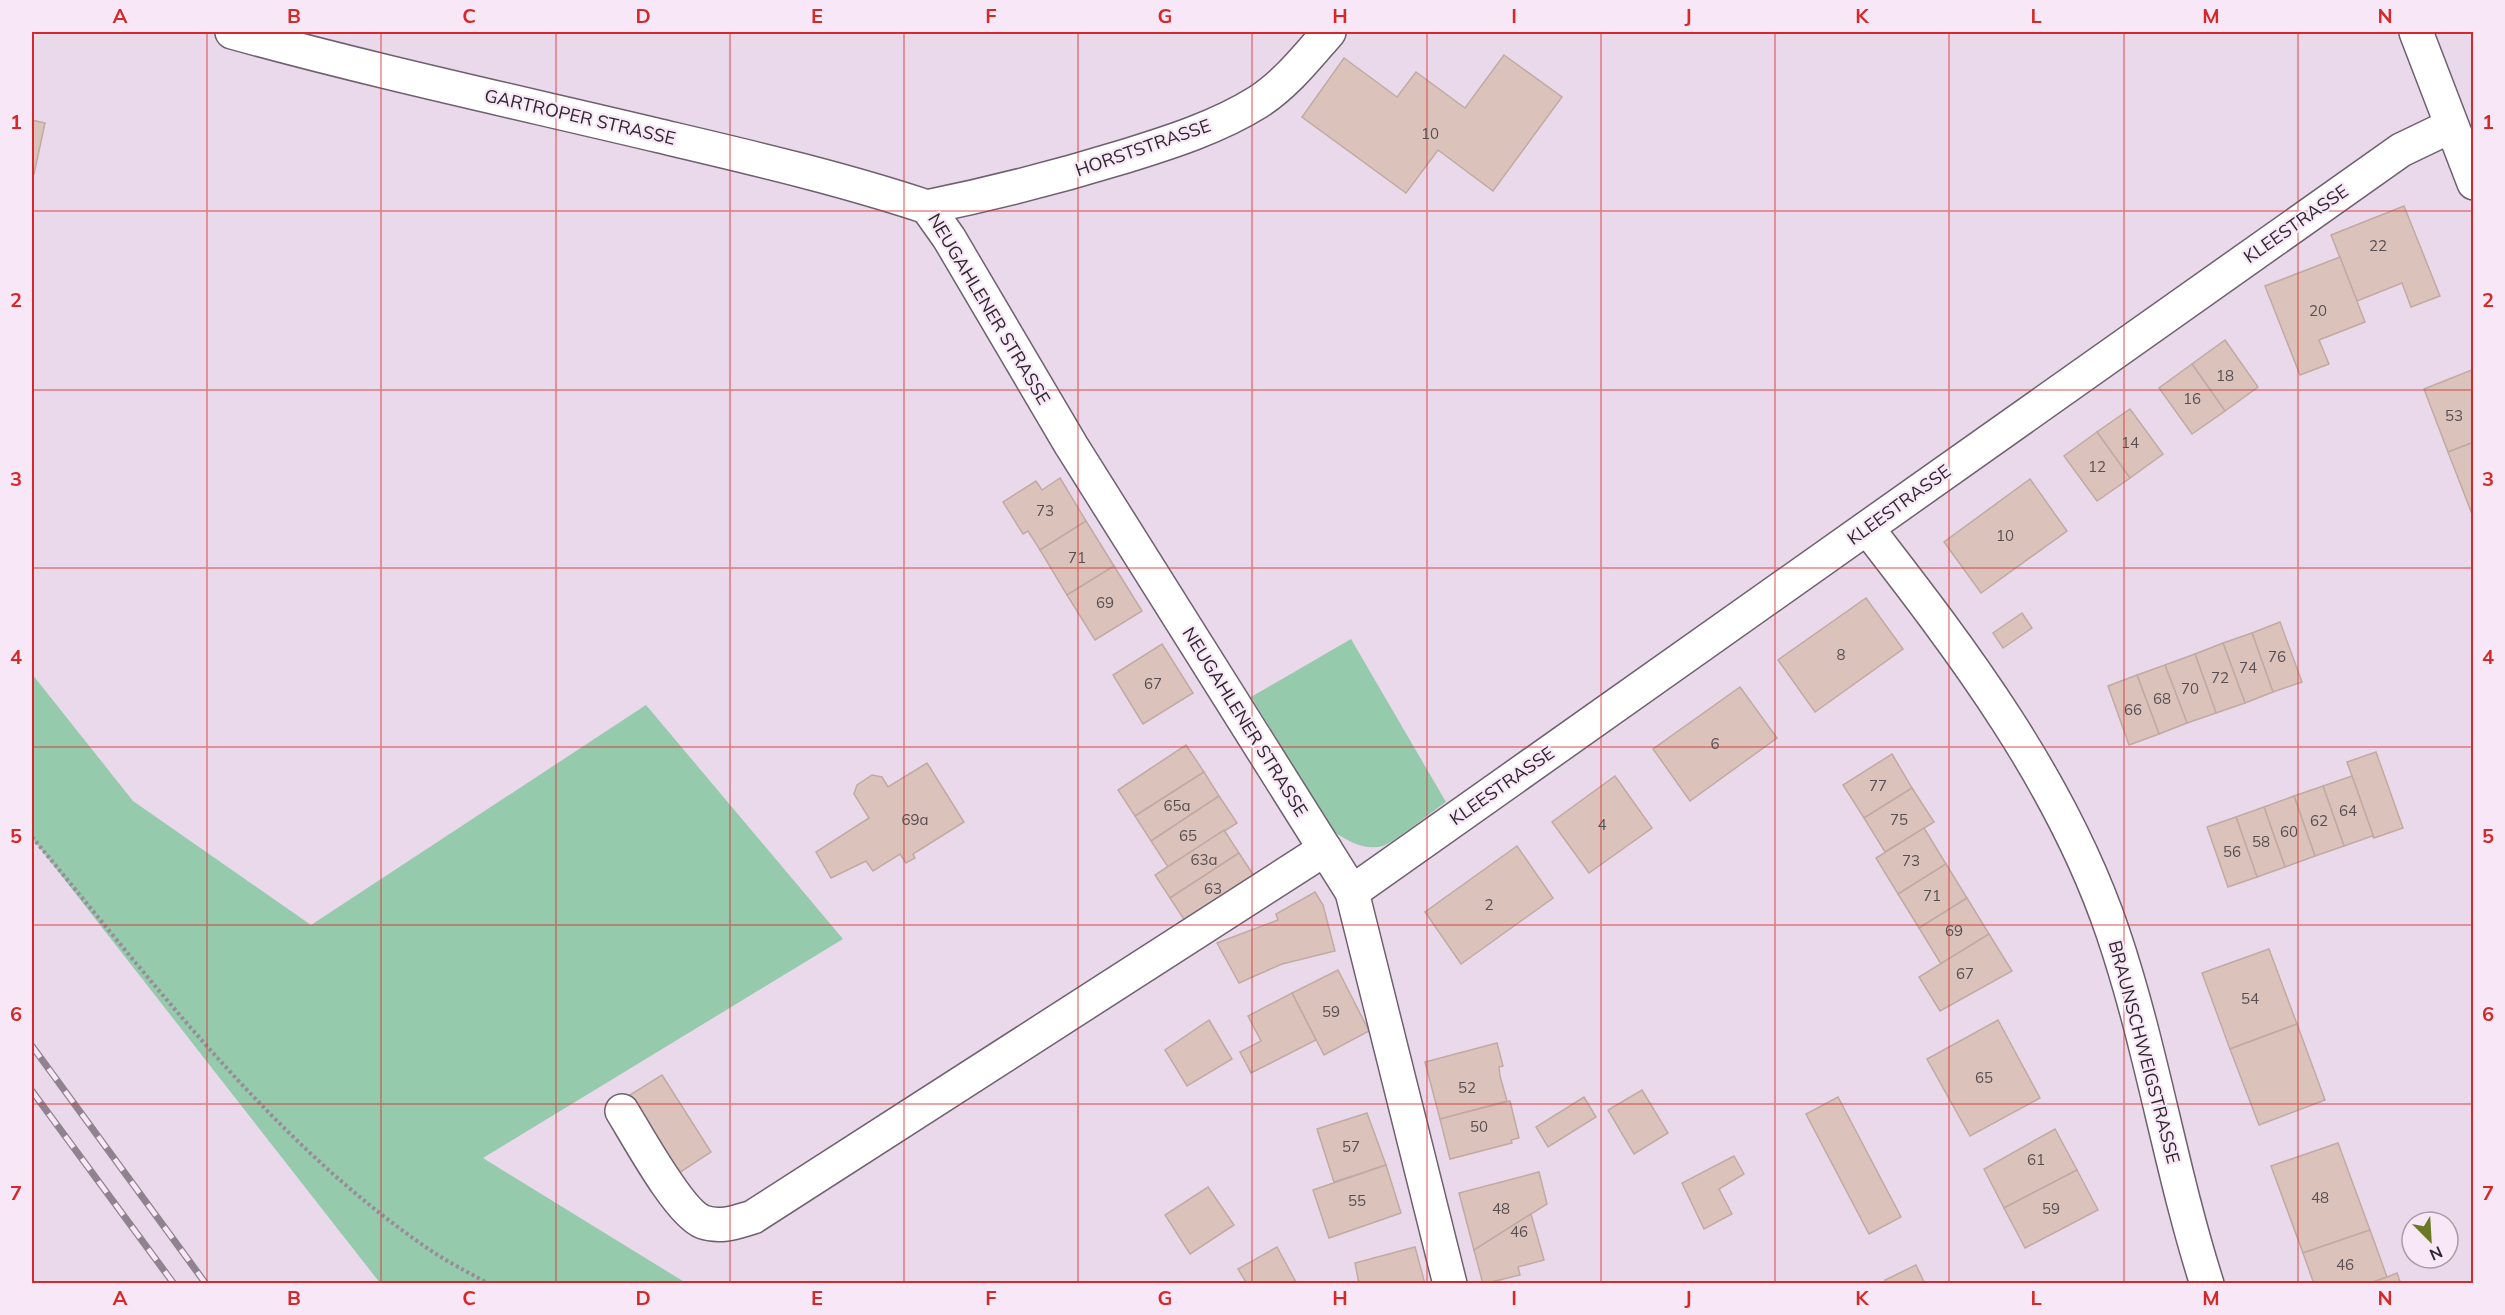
<svg xmlns="http://www.w3.org/2000/svg" width="2505" height="1315" viewBox="0 0 2505 1315" font-family="Mulish,sans-serif">
<style>
.green{fill:#95caad}
.building{fill:#dbc3bc;stroke:#c1aaa3;stroke-width:1.5}
.lines{fill:none;stroke-linecap:round;stroke-linejoin:round}
.minor-casing{stroke:#6f606f;stroke-width:36}
.path{stroke:#998c99;stroke-width:4;stroke-dasharray:3 3;stroke-linecap:butt}
.minor{stroke:#fff;stroke-width:33}
.rail-casing{stroke:#8f838f;stroke-width:7}
.rail{stroke:#f8e7f7;stroke-width:4.5;stroke-dasharray:14;stroke-linecap:butt}
.grid{fill:none;stroke:#d62828;stroke-width:1.5;stroke-opacity:0.55}
.labels{text-anchor:middle;stroke-width:4.5;stroke-linejoin:round;paint-order:stroke}
.number-label{font-size:15px;fill:#594f52}
.street-label{font-size:18px;fill:#2e282e;stroke:#f8e7f7}
.neatline{fill:none;stroke:#d62828;stroke-width:2}
.grid-label{font-size:20px;text-anchor:middle;font-weight:bold;fill:#d62828}
</style>
<rect width="100%" height="100%" fill="#ead9ea"/>
<!-- green -->
<g class="green">
<path d="M 1351,639 L 1446,802 C 1434,810 1393,843 1383,846 C 1365,851 1348,841 1334,832 L 1251,697 Z"/>
<path d="M 32,674 L 133,801 L 311,925 L 646,705 L 843,939 L 483,1158 L 686,1283 L 380,1283 L 32,838 Z"/>
</g>
<!-- building -->
<g class="building">
<path d="M 1504,55 L 1562,97 L 1493,191 L 1438,150 L 1406,193 L 1302,117 L 1344,58 L 1397,97 L 1416,72 L 1465,108 Z"/>
<path d="M 32,120 L 45,123 L 34,174 L 32,174 Z"/>
<path d="M 2404,206 L 2440,296 L 2411,307 L 2402,283 L 2357,301 L 2331,235 Z"/>
<path d="M 2340,257 L 2365,322 L 2319,340 L 2329,364 L 2300,375 L 2265,286 Z"/>
<path d="M 2225,340 L 2258,387 L 2225,411 L 2192,364 Z"/>
<path d="M 2192,364 L 2225,411 L 2192,434 L 2159,388 Z"/>
<path d="M 2474,369 L 2474,442 L 2448,452 L 2424,389 Z"/>
<path d="M 2130,409 L 2163,454 L 2130,478 L 2097,432 Z"/>
<path d="M 2097,432 L 2130,478 L 2097,501 L 2064,456 Z"/>
<path d="M 2474,442 L 2474,513 L 2472,514 L 2448,452 Z"/>
<path d="M 1060,478 L 1086,521 L 1040,550 L 1028,531 L 1023,534 L 1003,502 L 1036,481 L 1042,490 Z"/>
<path d="M 2030,479 L 2067,531 L 1981,593 L 1944,542 Z"/>
<path d="M 1086,521 L 1114,566 L 1067,595 L 1040,550 Z"/>
<path d="M 1114,566 L 1142,611 L 1095,640 L 1067,595 Z"/>
<path d="M 1866,598 L 1903,649 L 1815,712 L 1778,660 Z"/>
<path d="M 2022,613 L 2032,628 L 2003,648 L 1993,633 Z"/>
<path d="M 2280,622 L 2302,682 L 2273,692 L 2252,633 Z"/>
<path d="M 2252,633 L 2273,692 L 2245,703 L 2223,643 Z"/>
<path d="M 2223,643 L 2245,703 L 2216,713 L 2195,654 Z"/>
<path d="M 1162,644 L 1193,693 L 1143,724 L 1113,675 Z"/>
<path d="M 2195,654 L 2216,713 L 2187,723 L 2165,665 Z"/>
<path d="M 2165,665 L 2187,723 L 2159,734 L 2137,675 Z"/>
<path d="M 2137,675 L 2159,734 L 2129,745 L 2108,686 Z"/>
<path d="M 1740,687 L 1777,738 L 1690,801 L 1653,749 Z"/>
<path d="M 1186,745 L 1204,772 L 1135,816 L 1118,790 Z"/>
<path d="M 2376,752 L 2403,828 L 2374,838 L 2347,762 Z"/>
<path d="M 1892,754 L 1912,788 L 1864,818 L 1843,785 Z"/>
<path d="M 927,763 L 964,822 L 913,854 L 915,858 L 906,863 L 900,854 L 873,871 L 866,861 L 831,878 L 816,852 L 869,818 L 854,794 L 857,785 L 872,775 L 882,777 L 888,787 Z"/>
<path d="M 1204,772 L 1219,796 L 1151,841 L 1135,816 Z"/>
<path d="M 1615,776 L 1652,828 L 1589,873 L 1552,822 Z"/>
<path d="M 2352,776 L 2374,838 L 2372,836 L 2344,846 L 2323,786 Z"/>
<path d="M 2323,786 L 2344,846 L 2315,856 L 2294,796 Z"/>
<path d="M 1912,788 L 1934,822 L 1885,852 L 1864,818 Z"/>
<path d="M 1219,796 L 1237,823 L 1168,867 L 1151,841 Z"/>
<path d="M 2294,796 L 2315,856 L 2285,867 L 2264,807 Z"/>
<path d="M 2264,807 L 2285,867 L 2257,877 L 2236,817 Z"/>
<path d="M 2236,817 L 2257,877 L 2228,887 L 2207,827 Z"/>
<path d="M 1924,828 L 1946,864 L 1898,894 L 1876,858 Z"/>
<path d="M 1224,830 L 1239,853 L 1170,898 L 1155,875 Z"/>
<path d="M 1517,846 L 1553,898 L 1461,964 L 1425,912 Z"/>
<path d="M 1239,853 L 1256,879 L 1187,924 L 1170,898 Z"/>
<path d="M 1946,864 L 1967,898 L 1919,928 L 1898,894 Z"/>
<path d="M 1315,892 L 1323,905 L 1335,951 L 1282,964 L 1239,983 L 1217,943 L 1278,920 L 1276,914 Z"/>
<path d="M 1967,898 L 1989,934 L 1941,964 L 1919,928 Z"/>
<path d="M 1989,934 L 2012,971 L 1940,1011 L 1919,977 Z"/>
<path d="M 2269,949 L 2297,1024 L 2230,1049 L 2202,973 Z"/>
<path d="M 1338,970 L 1369,1031 L 1324,1055 L 1292,993 Z"/>
<path d="M 1292,993 L 1316,1040 L 1251,1073 L 1240,1052 L 1261,1041 L 1248,1016 Z"/>
<path d="M 1209,1020 L 1232,1059 L 1187,1086 L 1165,1050 Z"/>
<path d="M 1998,1020 L 2040,1098 L 1970,1136 L 1927,1059 Z"/>
<path d="M 2297,1024 L 2325,1100 L 2259,1125 L 2230,1049 Z"/>
<path d="M 1497,1043 L 1503,1066 L 1499,1067 L 1500,1076 L 1507,1101 L 1440,1119 L 1425,1062 Z"/>
<path d="M 662,1075 L 711,1152 L 679,1173 L 630,1095 Z"/>
<path d="M 1642,1090 L 1668,1133 L 1634,1154 L 1608,1110 Z"/>
<path d="M 1584,1097 L 1596,1117 L 1548,1147 L 1536,1127 Z"/>
<path d="M 1838,1097 L 1901,1217 L 1869,1234 L 1806,1114 Z"/>
<path d="M 1510,1101 L 1519,1138 L 1511,1140 L 1512,1143 L 1450,1159 L 1440,1119 Z"/>
<path d="M 1367,1113 L 1386,1165 L 1334,1182 L 1317,1129 Z"/>
<path d="M 2055,1129 L 2077,1170 L 2004,1208 L 1984,1169 Z"/>
<path d="M 2338,1143 L 2370,1230 L 2303,1253 L 2271,1166 Z"/>
<path d="M 1734,1156 L 1744,1174 L 1719,1189 L 1732,1214 L 1704,1229 L 1682,1183 Z"/>
<path d="M 1386,1165 L 1401,1213 L 1329,1238 L 1313,1190 Z"/>
<path d="M 2077,1170 L 2098,1210 L 2025,1248 L 2004,1208 Z"/>
<path d="M 1539,1172 L 1547,1204 L 1474,1250 L 1459,1193 Z"/>
<path d="M 1208,1187 L 1234,1225 L 1190,1254 L 1165,1215 Z"/>
<path d="M 1531,1214 L 1544,1260 L 1518,1267 L 1520,1275 L 1483,1284 L 1474,1250 Z"/>
<path d="M 2370,1230 L 2387,1277 L 2368,1284 L 2314,1284 L 2303,1253 Z"/>
<path d="M 1277,1247 L 1297,1284 L 1247,1284 L 1238,1269 Z"/>
<path d="M 1415,1247 L 1425,1284 L 1359,1284 L 1355,1263 Z"/>
<path d="M 1916,1265 L 1925,1284 L 1887,1284 L 1885,1280 Z"/>
<path d="M 2397,1273 L 2401,1284 L 2368,1284 L 2387,1277 Z"/>
</g>
<g class="lines">
<defs>
<g id="minor">
<path d="M 232,32 C 373,71 517,102 660,136 C 749,157 840,178 927,207"/>
<path d="M 2416,32 L 2474,183"/>
<path d="M 927,207 L 949,238 L 1071,445 L 1352,892 L 1450,1284"/>
<path d="M 927,207 C 995,193 1061,176 1126,156 C 1171,142 1218,127 1258,102 C 1286,84 1307,57 1329,32"/>
<path d="M 1867,528 C 1964,653 2062,782 2113,933 C 2152,1048 2170,1168 2207,1284"/>
<path d="M 1352,892 L 2401,150 L 2451,126"/>
<path d="M 622,1111 C 637,1135 679,1213 703,1222 C 721,1228 736,1222 753,1217 L 1325,849"/>
</g>
</defs>
<!-- minor casing -->
<use href="#minor" class="minor-casing"/>
<!-- path -->
<path class="path" d="M 32,837 C 154,983 274,1145 433,1252 C 451,1264 470,1273 489,1284"/>
<!-- minor -->
<use href="#minor" class="minor"/>
<defs>
<g id="rail">
<path d="M 32,1046 L 206,1284"/>
<path d="M 32,1091 L 174,1284"/>
</g>
</defs>
<!-- rail casing -->
<use href="#rail" class="rail-casing"/>
<!-- rail -->
<use href="#rail" class="rail"/>
</g>
<!-- grid -->
<path class="grid" d="M 207,32 L 207,1284M 381,32 L 381,1284M 556,32 L 556,1284M 730,32 L 730,1284M 904,32 L 904,1284M 1078,32 L 1078,1284M 1252,32 L 1252,1284M 1427,32 L 1427,1284M 1601,32 L 1601,1284M 1775,32 L 1775,1284M 1949,32 L 1949,1284M 2124,32 L 2124,1284M 2298,32 L 2298,1284M 32,211 L 2474,211M 32,390 L 2474,390M 32,568 L 2474,568M 32,747 L 2474,747M 32,925 L 2474,925M 32,1104 L 2474,1104"/>
<g class="labels">
<!-- number labels -->
<g class="number-label">
<text x="1430" y="139">10</text>
<text x="2378" y="251">22</text>
<text x="2318" y="316">20</text>
<text x="2225" y="381">18</text>
<text x="2192" y="404">16</text>
<text x="2454" y="421">53</text>
<text x="2130" y="448">14</text>
<text x="2097" y="472">12</text>
<text x="1045" y="516">73</text>
<text x="2005" y="541">10</text>
<text x="1077" y="563">71</text>
<text x="1105" y="608">69</text>
<text x="1841" y="660">8</text>
<text x="2277" y="662">76</text>
<text x="2248" y="673">74</text>
<text x="2220" y="683">72</text>
<text x="1153" y="689">67</text>
<text x="2190" y="694">70</text>
<text x="2162" y="704">68</text>
<text x="2133" y="715">66</text>
<text x="1715" y="749">6</text>
<text x="1878" y="791">77</text>
<text x="1177" y="811">65a</text>
<text x="2348" y="816">64</text>
<text x="915" y="825">69a</text>
<text x="1899" y="825">75</text>
<text x="2319" y="826">62</text>
<text x="1602" y="830">4</text>
<text x="2289" y="837">60</text>
<text x="1188" y="841">65</text>
<text x="2261" y="847">58</text>
<text x="2232" y="857">56</text>
<text x="1204" y="865">63a</text>
<text x="1911" y="866">73</text>
<text x="1213" y="894">63</text>
<text x="1932" y="901">71</text>
<text x="1489" y="910">2</text>
<text x="1954" y="936">69</text>
<text x="1965" y="979">67</text>
<text x="2250" y="1004">54</text>
<text x="1331" y="1017">59</text>
<text x="1984" y="1083">65</text>
<text x="1467" y="1093">52</text>
<text x="1479" y="1132">50</text>
<text x="1351" y="1152">57</text>
<text x="2036" y="1165">61</text>
<text x="2320" y="1203">48</text>
<text x="1357" y="1206">55</text>
<text x="1501" y="1214">48</text>
<text x="2051" y="1214">59</text>
<text x="1519" y="1237">46</text>
<text x="2345" y="1270">46</text>
</g>
<!-- street labels -->
<g class="street-label">
<text transform="translate(580 117) rotate(13)" y="6">GARTROPER STRASSE</text>
<text transform="translate(1143 148) rotate(-19)" y="6">HORSTSTRASSE</text>
<text transform="translate(2296 224) rotate(-35)" y="6">KLEESTRASSE</text>
<text transform="translate(989 309) rotate(59)" y="6">NEUGAHLENER STRASSE</text>
<text transform="translate(1899 505) rotate(-36)" y="6">KLEESTRASSE</text>
<text transform="translate(1245 722) rotate(58)" y="6">NEUGAHLENER STRASSE</text>
<text transform="translate(1502 786) rotate(-35)" y="6">KLEESTRASSE</text>
<text transform="translate(2144 1052) rotate(75)" y="6">BRAUNSCHWEIGSTRASSE</text>
</g>
</g>
<!-- border -->
<rect width="2505" height="1315" fill="none" stroke="#f8e7f7" stroke-width="66"/>
<!-- north arrow -->
<g transform="translate(2430 1240) rotate(156)"><circle r="28" fill="#f8e7f7" stroke="#a79ba7" stroke-width="1.5"/>
<path d="M0-4.5L10 22L0 15L-10 22Z" fill="#6b7926"/>
<text y="-9" font-size="16" font-weight="bold" text-anchor="middle" fill="#2e282e">N</text>
</g>
<rect x="33" y="33" width="2439" height="1249" class="neatline"/>
<g class="grid-label">
<text x="120" y="23">A</text>
<text x="294" y="23">B</text>
<text x="469" y="23">C</text>
<text x="643" y="23">D</text>
<text x="817" y="23">E</text>
<text x="991" y="23">F</text>
<text x="1165" y="23">G</text>
<text x="1340" y="23">H</text>
<text x="1514" y="23">I</text>
<text x="1688" y="23">J</text>
<text x="1862" y="23">K</text>
<text x="2036" y="23">L</text>
<text x="2211" y="23">M</text>
<text x="2385" y="23">N</text>
<text x="16" y="129">1</text>
<text x="2488" y="129">1</text>
<text x="16" y="307">2</text>
<text x="2488" y="307">2</text>
<text x="16" y="486">3</text>
<text x="2488" y="486">3</text>
<text x="16" y="664">4</text>
<text x="2488" y="664">4</text>
<text x="16" y="843">5</text>
<text x="2488" y="843">5</text>
<text x="16" y="1021">6</text>
<text x="2488" y="1021">6</text>
<text x="16" y="1200">7</text>
<text x="2488" y="1200">7</text>
<text x="120" y="1305">A</text>
<text x="294" y="1305">B</text>
<text x="469" y="1305">C</text>
<text x="643" y="1305">D</text>
<text x="817" y="1305">E</text>
<text x="991" y="1305">F</text>
<text x="1165" y="1305">G</text>
<text x="1340" y="1305">H</text>
<text x="1514" y="1305">I</text>
<text x="1688" y="1305">J</text>
<text x="1862" y="1305">K</text>
<text x="2036" y="1305">L</text>
<text x="2211" y="1305">M</text>
<text x="2385" y="1305">N</text>
</g>
</svg>
